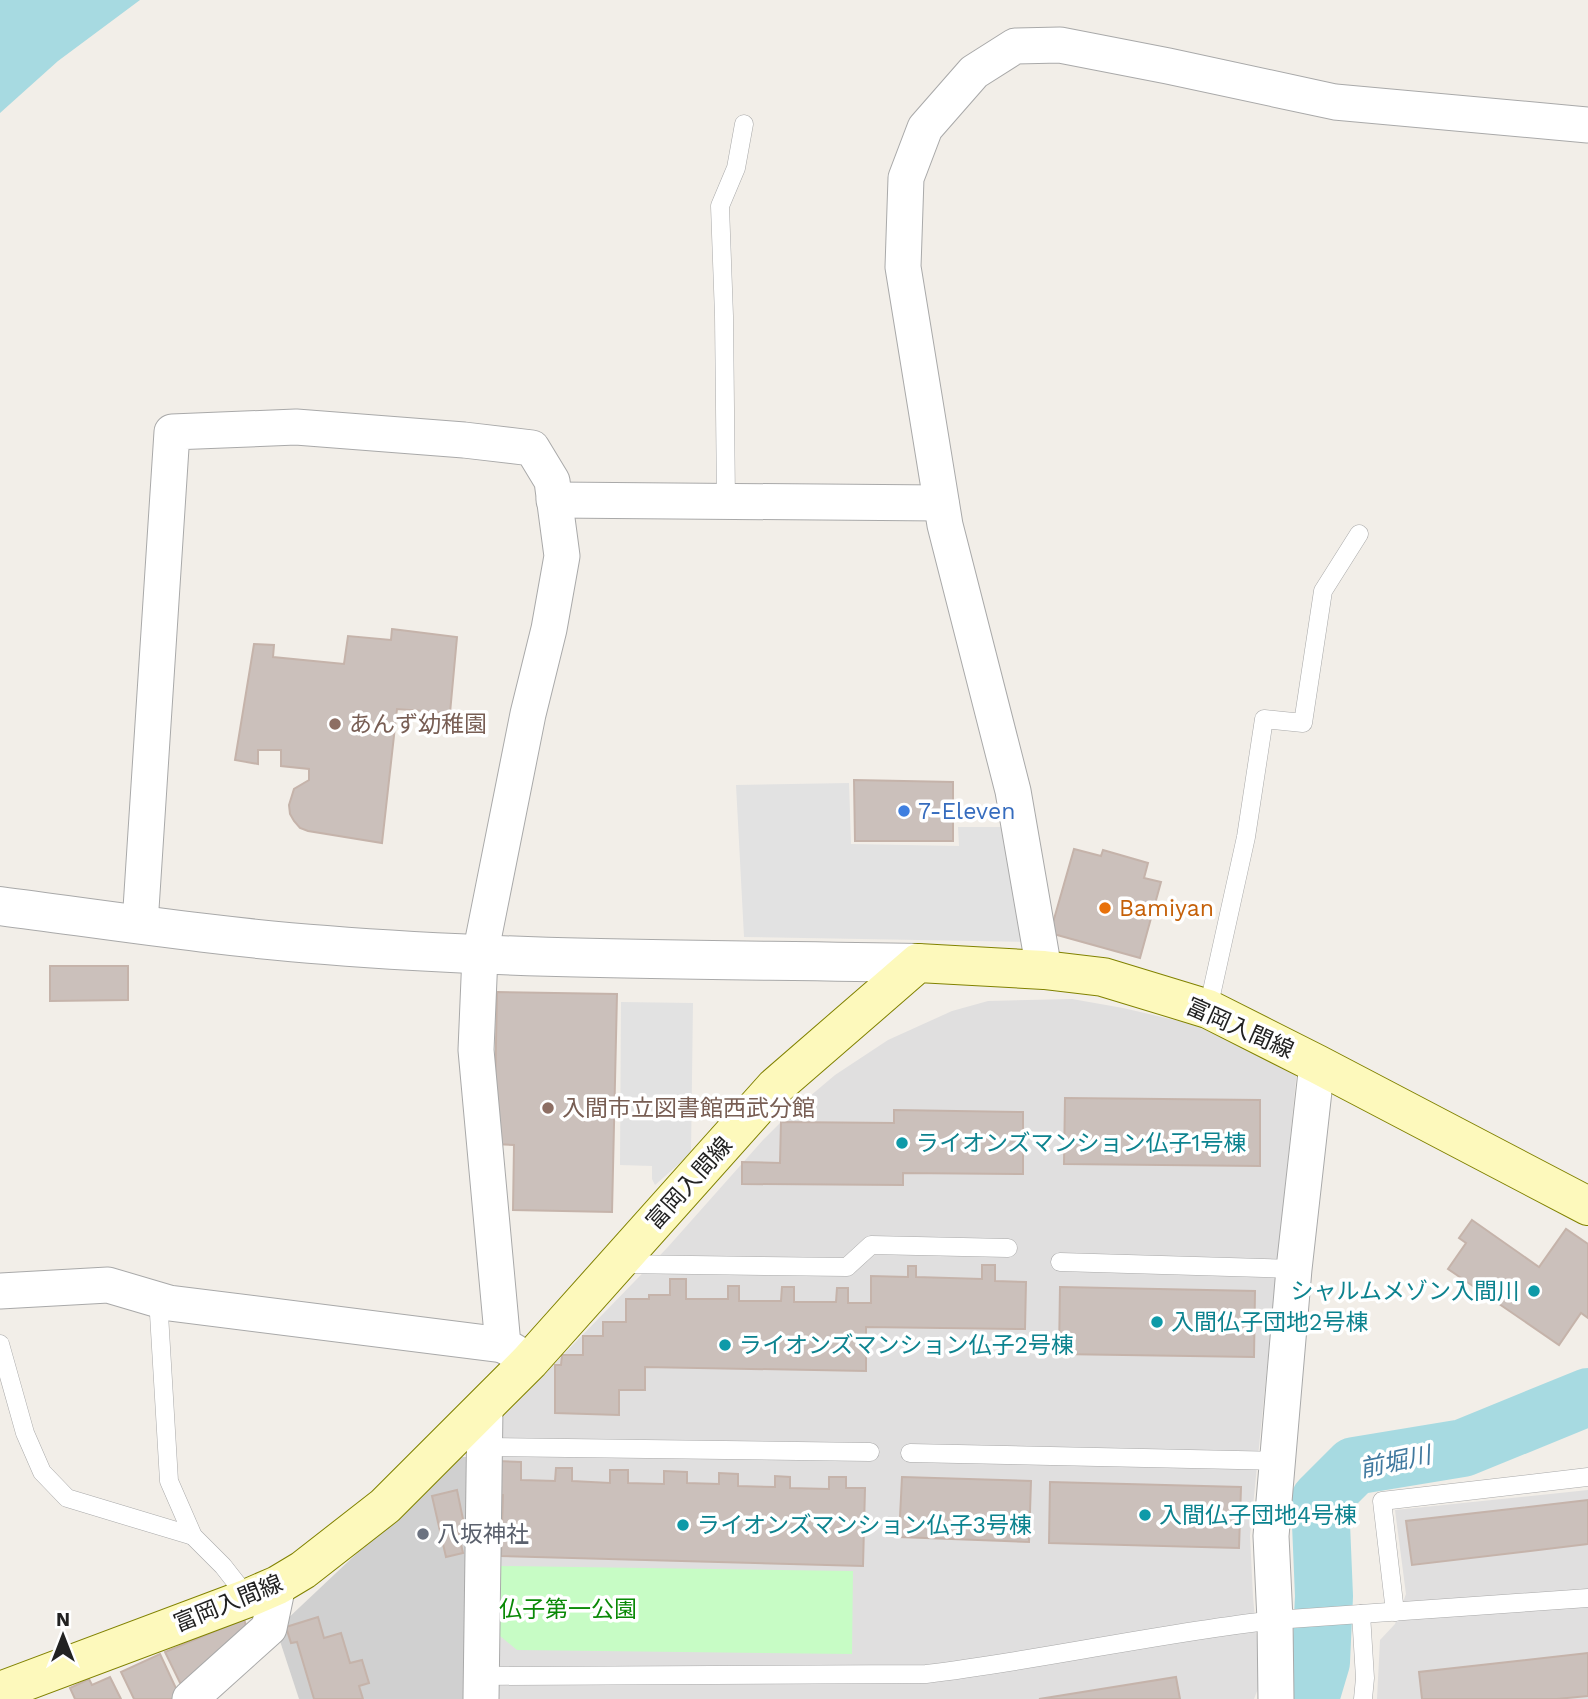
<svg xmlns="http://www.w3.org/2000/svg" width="1588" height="1699" viewBox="0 0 1588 1699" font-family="'Work Sans','Noto Sans JP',sans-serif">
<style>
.residential{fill:#e0dfdf}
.religious{fill:#d0d0d0}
.park{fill:#c7fcc5}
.parking{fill:#e2e2e2}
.water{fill:#a7dae1}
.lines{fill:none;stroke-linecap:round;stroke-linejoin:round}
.river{stroke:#a7dae1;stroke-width:58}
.building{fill:#cbc0bb;stroke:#c5b3aa;stroke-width:2}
.service-casing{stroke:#a9a9a9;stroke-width:19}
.minor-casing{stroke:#a9a9a9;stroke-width:37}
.tertiary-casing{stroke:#a9a9a9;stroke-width:40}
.secondary-casing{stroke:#818200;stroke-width:40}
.service{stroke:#fff;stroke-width:18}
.minor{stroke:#fff;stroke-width:35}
.tertiary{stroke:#fff;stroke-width:38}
.secondary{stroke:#fdf9bc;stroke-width:38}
.education-dot{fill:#8d6e63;stroke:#fff;stroke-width:2.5}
.shop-dot{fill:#3f7fe0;stroke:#fff;stroke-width:2.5}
.food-dot{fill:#e8710a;stroke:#fff;stroke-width:2.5}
.culture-dot{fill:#0f9aa8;stroke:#fff;stroke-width:2.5}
.worship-dot{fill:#6b7280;stroke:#fff;stroke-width:2.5}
.labels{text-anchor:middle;stroke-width:7;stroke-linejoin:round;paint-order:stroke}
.education-label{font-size:23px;fill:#785e54;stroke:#fff;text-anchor:start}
.shop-label{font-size:23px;fill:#366cbe;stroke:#fff;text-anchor:start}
.food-label{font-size:23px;fill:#c56008;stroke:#fff;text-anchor:start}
.street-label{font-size:23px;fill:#222;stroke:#fff}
.culture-label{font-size:23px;fill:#0d838f;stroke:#fff;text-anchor:start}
.worship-label{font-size:23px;fill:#5b616d;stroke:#fff;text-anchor:start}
.park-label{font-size:23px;fill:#098906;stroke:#fff}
.water-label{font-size:24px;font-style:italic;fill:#40799f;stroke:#fff}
</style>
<rect width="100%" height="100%" fill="#f2eee8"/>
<!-- residential -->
<g class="residential">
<path d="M 1072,999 L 1123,1008 L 1192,1024 L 1297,1070 L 1250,1536 L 1253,1597 L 1261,1681 L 1254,1699 L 493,1699 L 496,1424 L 667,1248 L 763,1140 L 790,1113 L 835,1075 L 888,1040 L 952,1011 L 988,1001 Z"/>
<path d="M 1588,1490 L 1588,1699 L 1377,1699 L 1380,1640 L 1395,1624 L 1406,1594 L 1395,1510 Z"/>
</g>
<!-- religious -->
<path class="religious" d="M 459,1457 L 468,1457 L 468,1699 L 299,1699 L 278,1635 L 283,1623 Z"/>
<!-- park -->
<path class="park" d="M 501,1566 L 853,1571 L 852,1654 L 517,1650 L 500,1636 Z"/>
<!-- parking -->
<g class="parking">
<path d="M 849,783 L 851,844 L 959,846 L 958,827 L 1007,827 L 1031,942 L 744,937 L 736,785 Z"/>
<path d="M 621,1002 L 693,1003 L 691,1153 L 655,1185 L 652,1179 L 652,1166 L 620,1165 Z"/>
</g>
<!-- water -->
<path class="water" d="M 0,0 L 140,0 L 58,61 L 0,113 Z"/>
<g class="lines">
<!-- river -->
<path class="river" d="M 1310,1699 L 1321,1662 L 1324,1596 L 1320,1500 L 1354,1466 L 1463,1448 L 1588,1397"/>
</g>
<!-- building -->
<g class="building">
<path d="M 392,629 L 457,637 L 450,713 L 397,709 L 382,843 L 308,831 L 300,828 L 294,821 L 290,814 L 289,805 L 294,789 L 309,780 L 309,769 L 281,766 L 281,750 L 258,750 L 258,764 L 235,760 L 254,644 L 274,645 L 273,657 L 344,664 L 348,636 L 391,640 Z"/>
<path d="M 854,780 L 953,782 L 953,841 L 855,841 Z"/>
<path d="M 1074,849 L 1101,856 L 1103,850 L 1148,863 L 1144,878 L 1161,882 L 1140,958 L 1050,933 Z"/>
<path d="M 50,966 L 128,966 L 128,1000 L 50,1001 Z"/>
<path d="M 497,992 L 617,994 L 612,1212 L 513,1210 L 514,1145 L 494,1144 Z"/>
<path d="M 1065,1098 L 1260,1100 L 1260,1166 L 1064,1164 Z"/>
<path d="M 894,1110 L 1023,1112 L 1023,1174 L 903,1173 L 903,1185 L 742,1184 L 742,1162 L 780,1163 L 781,1122 L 894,1123 Z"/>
<path d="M 1472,1220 L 1539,1267 L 1566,1229 L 1588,1244 L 1588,1318 L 1581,1313 L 1559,1345 L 1448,1269 L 1466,1243 L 1459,1238 Z"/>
<path d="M 982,1265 L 995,1265 L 995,1281 L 1026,1282 L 1025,1329 L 866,1327 L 866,1371 L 645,1367 L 645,1390 L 619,1390 L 619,1415 L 555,1413 L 555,1365 L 561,1365 L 562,1355 L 583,1355 L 583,1336 L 603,1336 L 603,1322 L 626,1322 L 626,1299 L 649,1299 L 649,1295 L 670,1295 L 670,1279 L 686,1279 L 686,1299 L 728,1299 L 728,1286 L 739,1286 L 739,1301 L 781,1301 L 782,1287 L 794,1287 L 794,1302 L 836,1302 L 837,1288 L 848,1288 L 848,1303 L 871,1303 L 871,1276 L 908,1277 L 908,1266 L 916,1266 L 916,1277 L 982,1279 Z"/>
<path d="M 1060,1287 L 1255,1291 L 1254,1357 L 1059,1354 Z"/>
<path d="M 496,1461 L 521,1462 L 521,1480 L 555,1481 L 556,1468 L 572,1468 L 572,1481 L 610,1483 L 610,1470 L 628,1470 L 628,1483 L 664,1484 L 664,1471 L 687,1472 L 687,1483 L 719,1484 L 719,1473 L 738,1474 L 738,1486 L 775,1487 L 775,1476 L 790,1477 L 790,1488 L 829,1489 L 829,1477 L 846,1477 L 846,1488 L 865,1488 L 863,1566 L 501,1556 L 503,1495 L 495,1495 Z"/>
<path d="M 902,1477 L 1031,1481 L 1029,1542 L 899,1537 Z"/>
<path d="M 1050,1482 L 1241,1487 L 1239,1548 L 1049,1543 Z"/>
<path d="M 457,1490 L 465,1529 L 458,1531 L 463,1553 L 446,1557 L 432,1496 Z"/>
<path d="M 1588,1500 L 1588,1544 L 1412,1565 L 1406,1521 Z"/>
<path d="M 318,1617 L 324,1638 L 341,1633 L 350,1663 L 362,1660 L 369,1683 L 359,1686 L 363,1699 L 314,1699 L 297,1642 L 291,1643 L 286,1627 Z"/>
<path d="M 244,1619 L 249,1636 L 183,1689 L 165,1652 Z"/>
<path d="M 1588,1653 L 1588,1696 L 1557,1699 L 1422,1699 L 1419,1672 Z"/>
<path d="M 160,1654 L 181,1699 L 134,1699 L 121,1672 Z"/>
<path d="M 110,1677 L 121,1699 L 75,1699 L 70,1688 L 89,1679 L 92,1685 Z"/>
<path d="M 1176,1677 L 1180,1699 L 1039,1699 Z"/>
</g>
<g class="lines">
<defs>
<g id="service">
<path d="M 726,501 L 724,316 L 720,206 L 736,168 L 744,124"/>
<path d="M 1208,1009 L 1246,837 L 1264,719 L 1303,723 L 1323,591 L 1359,534"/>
<path d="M 1060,1262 L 1294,1269"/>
<path d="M 620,1264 L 847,1267 L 871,1245 L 1008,1248"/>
<path d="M 169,1303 L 159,1314 L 169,1481 L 193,1536 L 223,1566 L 248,1598"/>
<path d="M 0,1344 L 25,1433 L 42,1472 L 67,1498 L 193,1536"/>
<path d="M 485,1447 L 870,1452"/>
<path d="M 910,1453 L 1278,1461"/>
<path d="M 1395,1612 L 1382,1501 L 1588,1477"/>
<path d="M 1361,1614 L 1365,1678 L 1363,1699"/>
<path d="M 481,1676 L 926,1674 C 1043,1660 1158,1633 1275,1620 L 1588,1598"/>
</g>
<g id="minor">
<path d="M 554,500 L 941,503"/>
<path d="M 140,924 L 172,432 L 296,427 L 464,440 L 532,448 L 552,481 L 562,556 L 549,629 L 528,714 L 480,955 L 476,1050 L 503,1345 L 530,1361"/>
<path d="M 1044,970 L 1013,791 L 945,525 L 903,267 L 906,178 L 925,128 L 974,72 L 1015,46 L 1060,45 L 1168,66 L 1335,102 L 1588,125"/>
<path d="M 0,1291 L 108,1285 L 169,1303 L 503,1345"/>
<path d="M 190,1699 L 269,1628 L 278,1585"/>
<path d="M 481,1699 L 485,1407"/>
<path d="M 1276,1699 L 1275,1620 L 1271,1536 L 1294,1269 L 1317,1064"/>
</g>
<path id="tertiary" d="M 0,906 C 108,920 217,937 326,945 C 522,961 720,959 918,963"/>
<path id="secondary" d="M 0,1691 L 248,1598 L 278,1585 L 303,1570 L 385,1506 L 530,1361 L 775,1087 L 918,963 L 1044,970 L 1103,977 L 1208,1009 L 1317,1064 L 1588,1206"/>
</defs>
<!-- service casing -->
<use href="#service" class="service-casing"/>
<!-- minor casing -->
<use href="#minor" class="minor-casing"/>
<!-- tertiary casing -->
<use href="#tertiary" class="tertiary-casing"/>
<!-- secondary casing -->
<use href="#secondary" class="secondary-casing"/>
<!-- service -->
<use href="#service" class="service"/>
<!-- minor -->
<use href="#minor" class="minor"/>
<!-- tertiary -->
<use href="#tertiary" class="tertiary"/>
<!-- secondary -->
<use href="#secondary" class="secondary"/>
</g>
<!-- markers -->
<g class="education-dot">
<circle cx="335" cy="724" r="7"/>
<circle cx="548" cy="1108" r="7"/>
</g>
<circle class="shop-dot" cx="904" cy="811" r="7"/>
<circle class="food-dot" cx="1105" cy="908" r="7"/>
<g class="culture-dot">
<circle cx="902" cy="1143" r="7"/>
<circle cx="1534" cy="1291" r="7"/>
<circle cx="1157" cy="1322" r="7"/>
<circle cx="725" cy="1345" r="7"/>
<circle cx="1145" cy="1515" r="7"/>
<circle cx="683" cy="1525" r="7"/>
</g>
<circle class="worship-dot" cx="423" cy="1534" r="7"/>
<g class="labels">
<!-- education labels -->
<g class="education-label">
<text x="349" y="732">あんず幼稚園</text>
<text x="562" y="1116">入間市立図書館西武分館</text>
</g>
<!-- shop labels -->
<g class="shop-label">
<text x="918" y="819">7-Eleven</text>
</g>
<!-- food labels -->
<g class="food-label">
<text x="1119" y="916">Bamiyan</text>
</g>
<!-- street labels -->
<g class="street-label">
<text transform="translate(1240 1028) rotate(24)" y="8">富岡入間線</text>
<text transform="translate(689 1183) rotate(-48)" y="8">富岡入間線</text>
<text transform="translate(228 1603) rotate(-22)" y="8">富岡入間線</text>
</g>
<!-- culture labels -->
<g class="culture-label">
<text x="916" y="1151">ライオンズマンション仏子1号棟</text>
<text x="1520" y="1299" text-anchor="end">シャルムメゾン入間川</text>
<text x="1171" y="1330">入間仏子団地2号棟</text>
<text x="739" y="1353">ライオンズマンション仏子2号棟</text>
<text x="1159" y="1523">入間仏子団地4号棟</text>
<text x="697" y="1533">ライオンズマンション仏子3号棟</text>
</g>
<!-- worship labels -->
<g class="worship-label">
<text x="437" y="1542">八坂神社</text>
</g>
<!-- park labels -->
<g class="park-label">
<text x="568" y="1617">仏子第一公園</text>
</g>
<!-- water labels -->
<g class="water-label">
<text transform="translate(1395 1462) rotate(-12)" y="8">前堀川</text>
</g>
</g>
<!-- north arrow -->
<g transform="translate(63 1636)" stroke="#ffffff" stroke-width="5" paint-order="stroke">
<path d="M0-5L12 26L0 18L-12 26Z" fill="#222222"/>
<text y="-10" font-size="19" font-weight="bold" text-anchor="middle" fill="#222222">N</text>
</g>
</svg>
